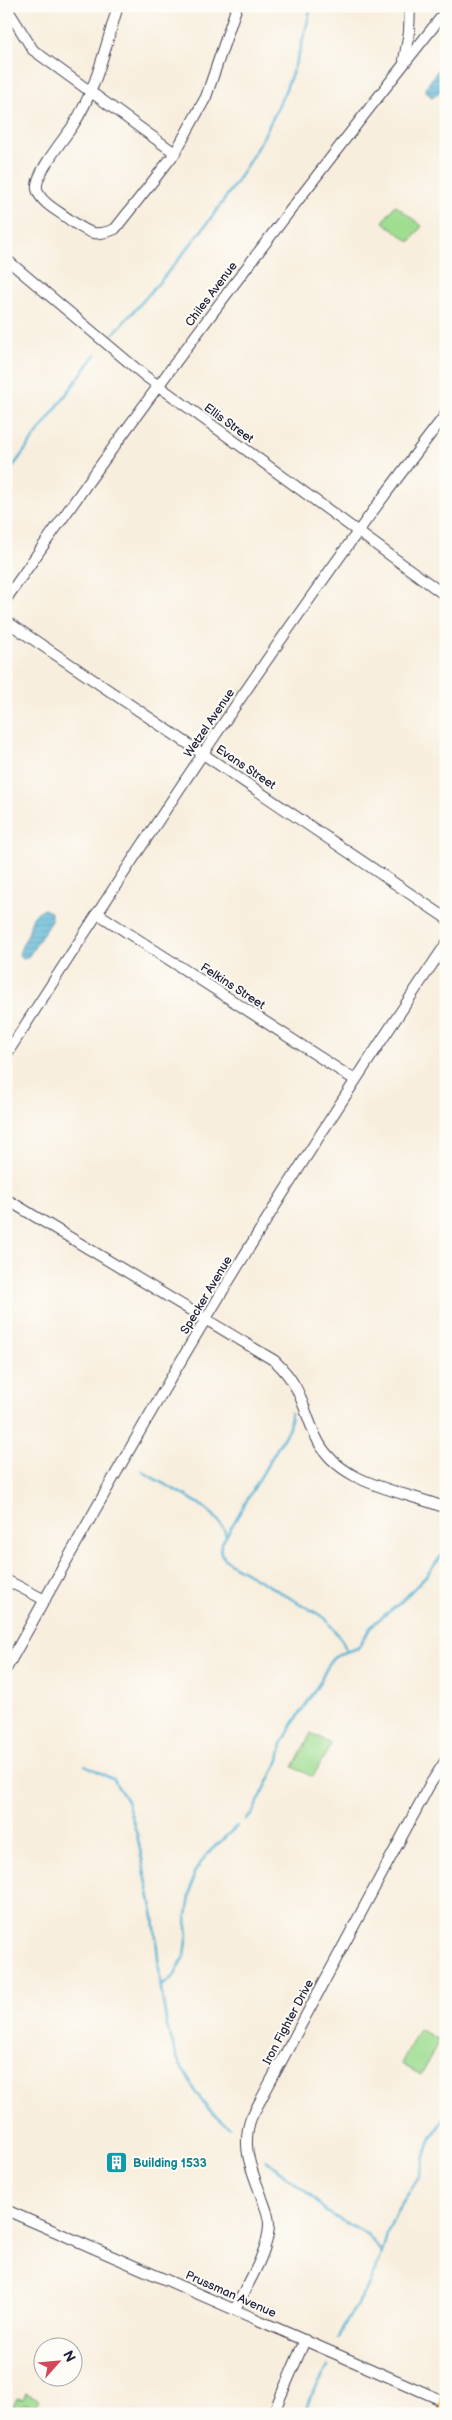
<svg xmlns="http://www.w3.org/2000/svg" width="452" height="2420" viewBox="0 0 452 2420" font-family="'Balsamiq Sans',sans-serif">
<style>
.park{fill:#9fdd91;stroke:#608066}
.water{fill:url(#water-rules);stroke:#3c6b88}
.lines{fill:none;stroke-linecap:round;stroke-linejoin:round}
.stream{stroke:#56b4d4;stroke-width:2.5}
.minor-casing{stroke:#424153;stroke-width:12}
.major-casing{stroke:#424153;stroke-width:16}
.minor{stroke:#fff;stroke-width:10}
.major{stroke:#f3c26a;stroke-width:14}
.labels{text-anchor:middle;stroke-width:4;stroke-linejoin:round;paint-order:stroke}
.street-label{font-size:12px;fill:#22223b;stroke:#fdfcf7}
.culture-label{font-size:12px;font-weight:bold;fill:#0d838f;stroke:#fdfcf7;text-anchor:start}
</style>
<defs>
<pattern id="water-rules" width="6" height="5" patternUnits="userSpaceOnUse" patternTransform="scale(1.25)"><rect width="6" height="5" fill="#56b4d4"/><path d="M0 2.5h6" fill="none" stroke="#4792ad"/></pattern>
</defs>
<rect width="100%" height="100%" fill="#fdfcf7"/>
<filter id="ink" filterUnits="userSpaceOnUse"><feTurbulence type="fractalNoise" baseFrequency=".02" numOctaves="2"/><feDisplacementMap in="SourceGraphic" scale="10" xChannelSelector="R" yChannelSelector="G"/><feConvolveMatrix kernelMatrix="1 2 1 2 8 2 1 2 1" color-interpolation-filters="sRGB"/></filter>
<filter id="wash" filterUnits="userSpaceOnUse"><feTurbulence type="fractalNoise" baseFrequency=".0096" numOctaves="4" result="noise"/><feDisplacementMap in="SourceGraphic" scale="20" xChannelSelector="R" yChannelSelector="G"/><feGaussianBlur stdDeviation="1.12" result="paint"/><feColorMatrix in="noise" values="0 0 0 0 0 0 0 0 0 0 0 0 0 0 0 0 0 1.4 0 .05"/><feComposite in="paint" operator="in"/></filter>
<g filter="url(#wash)">
<rect width="100%" height="100%" fill="#f8eedd"/>
<!-- park -->
<g class="park">
<path d="M 395,205 L 422,226 L 410,242 L 383,222 Z"/>
<path d="M 311,1733 L 331,1744 L 313,1777 L 293,1767 Z"/>
<path d="M 419,2029 L 439,2040 L 421,2075 L 401,2064 Z"/>
<path d="M 26,2393 L 39,2399 L 35,2407 L 24,2403 L 19,2411 L 12,2408 L 16,2398 L 23,2399 Z"/>
</g>
<!-- water -->
<g class="water">
<path d="M 446,58 C 446,72 448,92 431,97 L 426,91 L 426,87 Z"/>
<path d="M 44,909 L 51,912 L 51,921 L 29,956 L 22,959 L 19,955 C 20,947 24,943 27,936 C 32,924 29,914 44,909 Z"/>
</g>
<g class="lines">
<!-- stream -->
<g class="stream">
<path d="M 113,334 C 200,240 286,136 311,6"/>
<path d="M 6,476 L 96,354"/>
<path d="M 291,1413 L 289,1428 L 222,1543 C 217,1553 224,1558 231,1564 L 325,1618 L 343,1642 L 346,1651"/>
<path d="M 142,1471 C 167,1489 219,1505 226,1536"/>
<path d="M 85,1765 L 113,1779 L 127,1801 L 137,1835 L 154,1917 L 161,1989 L 167,2026 L 177,2058 L 195,2091 L 207,2108 L 229,2127"/>
<path d="M 246,1820 L 252,1814 L 279,1760 L 282,1744 L 292,1725 L 316,1689 L 331,1660 L 339,1654 L 358,1648 L 372,1625 L 400,1603 L 426,1576 L 446,1550"/>
<path d="M 161,1987 L 175,1975 L 185,1954 L 188,1935 L 186,1921 L 194,1873 L 207,1854 L 237,1826"/>
<path d="M 266,2160 L 314,2198 L 326,2212 L 368,2235 L 382,2253"/>
<path d="M 338,2338 L 343,2327 L 365,2292 L 381,2257 L 387,2234 L 396,2212 L 419,2177 L 430,2140 L 446,2115"/>
<path d="M 304,2414 L 310,2398 L 328,2366"/>
</g>
</g>
</g>
<g filter="url(#ink)">
<g class="lines">
<defs>
<g id="minor">
<path d="M 118,6 C 105,48 96,91 72,127 C 63,140 34,175 37,189 C 40,203 60,212 70,220 C 88,232 93,238 115,229 L 175,153 L 206,97 L 237,6"/>
<path d="M 6,7 L 33,50 L 175,153"/>
<path d="M 404,60 L 409,32 L 410,6"/>
<path d="M 6,259 L 145,376 L 446,596"/>
<path d="M 6,599 C 145,398 294,202 446,11"/>
<path d="M 6,621 L 446,918"/>
<path d="M 97,913 L 355,1080"/>
<path d="M 6,1055 C 146,837 287,620 446,414"/>
<path d="M 6,1199 L 275,1361 C 303,1388 301,1405 316,1437 C 338,1486 402,1490 446,1508"/>
<path d="M 6,1580 L 45,1600"/>
<path d="M 6,1669 C 72,1551 137,1433 207,1317 C 283,1190 363,1067 446,944"/>
<path d="M 6,2210 L 446,2402"/>
<path d="M 235,2309 C 247,2285 269,2251 269,2224 C 269,2214 264,2205 261,2195 C 251,2169 241,2146 251,2118 L 429,1786 L 446,1760"/>
<path d="M 273,2414 L 305,2340"/>
</g>
<path id="major" d="M 439,2414 L 446,2400"/>
</defs>
<!-- minor casing -->
<use href="#minor" class="minor-casing"/>
<!-- major casing -->
<use href="#major" class="major-casing"/>
<!-- minor -->
<use href="#minor" class="minor"/>
<!-- major -->
<use href="#major" class="major"/>
</g>
</g>
<!-- icons -->
<defs>
<symbol id="building-square" viewBox="-11 -11 22 22"><rect x="-9" y="-9" width="18" height="18" rx="4" fill="#0f9aa8" stroke="#fdfcf7"/><path d="M-4-6H4V6H1V3H-1V6H-4ZM-2.5-4.3h1.7v1.8h-1.7ZM.8-4.3h1.7v1.8H.8ZM-2.5-1h1.7V.8h-1.7ZM.8-1h1.7V.8H.8Z" fill="#fff"/></symbol>
</defs>
<g fill-rule="evenodd">
<use href="#building-square" x="104" y="2150" width="25" height="25"/>
</g>
<g class="labels">
<!-- street labels -->
<g class="street-label">
<text transform="translate(211 294) rotate(-53)" y="4">Chiles Avenue</text>
<text transform="translate(229 423) rotate(36)" y="4">Ellis Street</text>
<text transform="translate(209 723) rotate(-56)" y="4">Wetzel Avenue</text>
<text transform="translate(246 767) rotate(34)" y="4">Evans Street</text>
<text transform="translate(233 986) rotate(33)" y="4">Felkins Street</text>
<text transform="translate(206 1295) rotate(-59)" y="4">Specker Avenue</text>
<text transform="translate(288 2022) rotate(-62)" y="4">Iron Fighter Drive</text>
<text transform="translate(231 2294) rotate(24)" y="4">Prussman Avenue</text>
</g>
<!-- culture labels -->
<g class="culture-label">
<text x="133" y="2167">Building 1533</text>
</g>
</g>
<!-- margin -->
<rect width="452" height="2420" fill="none" stroke="#fdfcf7" stroke-width="25"/>
<!-- north arrow -->
<g transform="translate(58 2362) rotate(63)"><circle r="24" fill="#fdfcf7" stroke="#a5a5ac"/>
<path d="M0-4L9 19L0 12L-9 19Z" fill="#d1495b"/>
<text y="-8" font-size="14" font-weight="bold" text-anchor="middle" fill="#22223b">N</text>
</g>
</svg>
